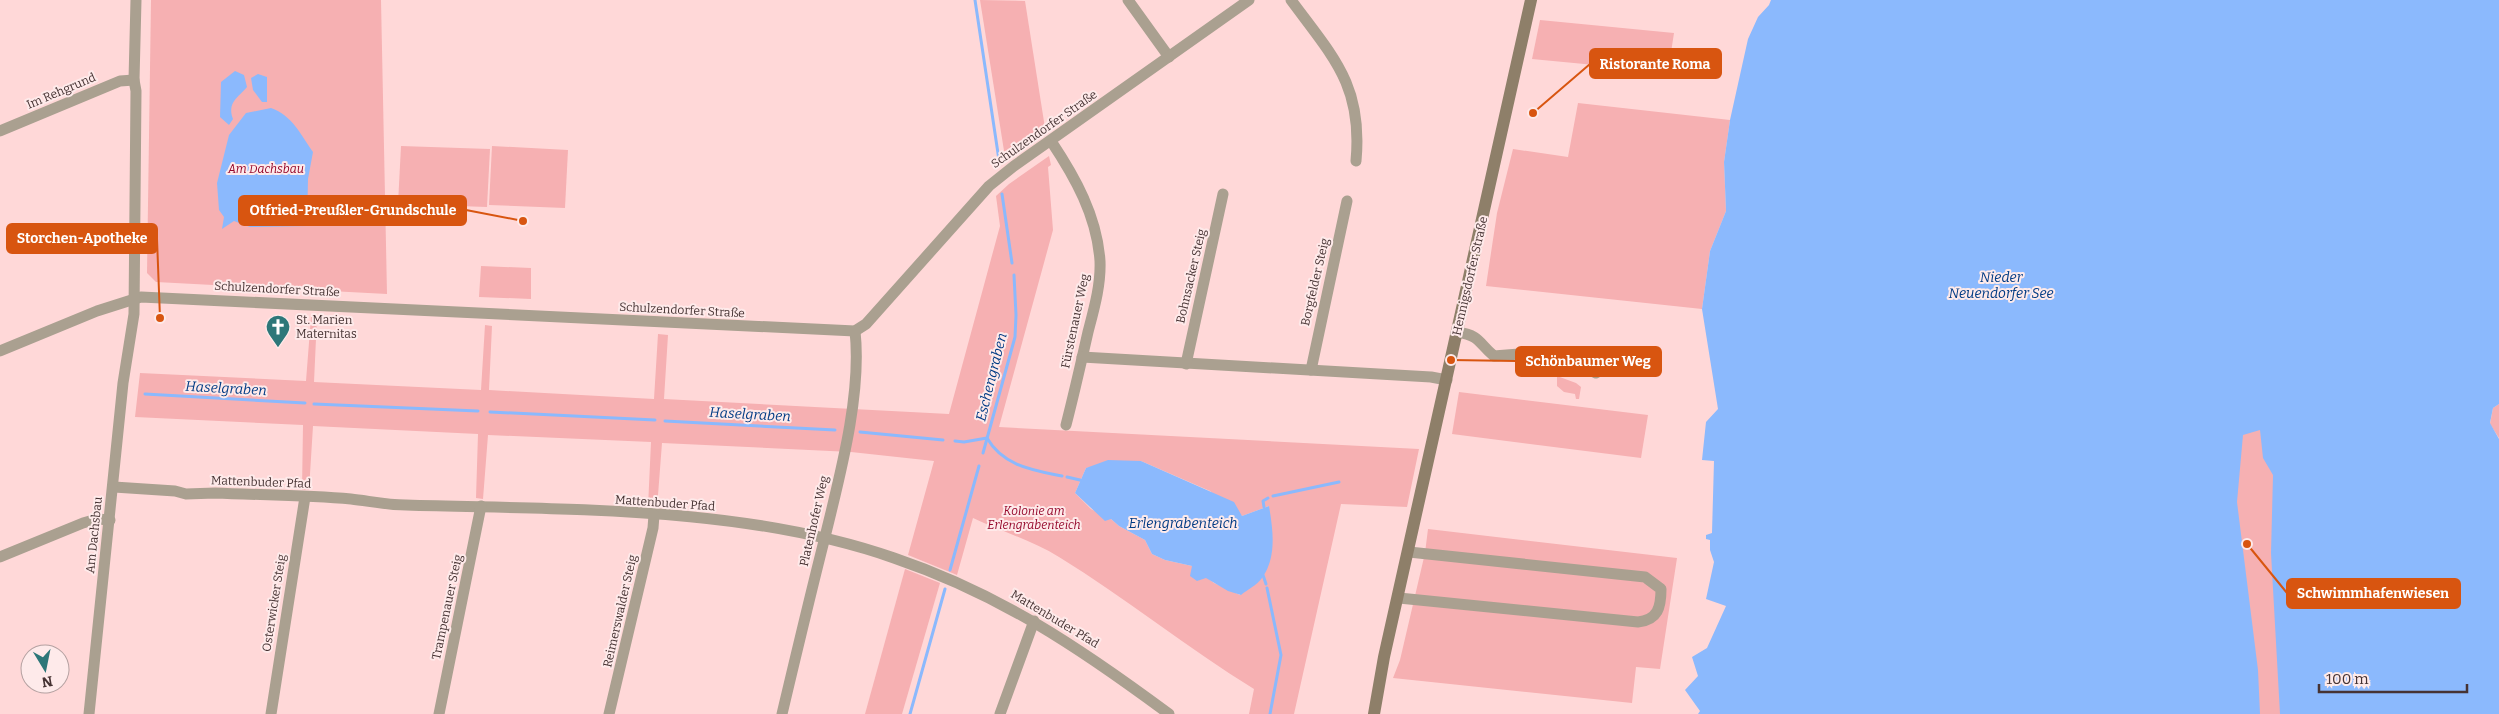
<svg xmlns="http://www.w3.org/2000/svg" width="2499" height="714" viewBox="0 0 2499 714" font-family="Bitter,serif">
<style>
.green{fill:#f6b0b2;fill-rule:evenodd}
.water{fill:#8bb9fd}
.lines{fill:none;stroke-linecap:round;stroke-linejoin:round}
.stream{stroke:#8bb9fd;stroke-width:3}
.minor{stroke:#aaa090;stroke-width:11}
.secondary{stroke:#8e7f69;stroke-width:12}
.labels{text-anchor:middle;stroke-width:4;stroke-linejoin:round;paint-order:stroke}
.street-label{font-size:12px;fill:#463333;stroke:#feeaea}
.park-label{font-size:12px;font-style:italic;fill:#95072b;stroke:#feeaea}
.poi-label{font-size:12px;fill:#463333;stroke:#feeaea;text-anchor:start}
.water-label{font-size:14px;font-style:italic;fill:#013b84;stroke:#feeaea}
.leader{fill:none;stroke:#d85510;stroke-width:2}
.callout-dot{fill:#d85510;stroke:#feeaea;stroke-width:2}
.callout{fill:#d85510;stroke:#d85510;stroke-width:2}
.callout-label{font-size:14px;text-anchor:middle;font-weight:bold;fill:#fff}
</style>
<rect width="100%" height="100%" fill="#ffd8d8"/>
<!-- green -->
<g class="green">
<path d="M 151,0 L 381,0 L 387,294 L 156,282 L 147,273 Z"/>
<path d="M 980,0 L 1025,1 L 1045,128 L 1005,157 Z"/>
<path d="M 1540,20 L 1674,33 L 1668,72 L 1532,59 Z"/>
<path d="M 1578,103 L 1730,120 L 1724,162 L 1726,211 L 1710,251 L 1702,309 L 1486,286 L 1497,213 L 1513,149 L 1568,157 Z"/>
<path d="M 401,146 L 490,149 L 487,207 L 398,204 Z"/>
<path d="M 492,146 L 568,150 L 565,208 L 489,205 Z"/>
<path d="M 1049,156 L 1051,165 L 1048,167 L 1053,230 L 999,427 L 1419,449 L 1407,507 L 1341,504 L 1294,714 L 1249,714 L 1254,689 C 1187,648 1126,598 1059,557 C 1033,541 1001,531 973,518 L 957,575 L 908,555 L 934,461 L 851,452 L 662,443 L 657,508 L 648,507 L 651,442 L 488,435 L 483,499 L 476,498 L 478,434 L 313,426 L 309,490 L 302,490 L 303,425 L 135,417 L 140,373 L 306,381 L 311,317 L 317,317 L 314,382 L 481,390 L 485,325 L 492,326 L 489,390 L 654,399 L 658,334 L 668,335 L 664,399 L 949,414 L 1000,226 L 996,196 L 1009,184 ZM 1141,461 L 1210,491 L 1242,516 L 1269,506 L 1263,575 L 1240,595 L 1214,583 L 1192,566 L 1165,560 L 1152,554 L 1145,540 L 1119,526 L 1111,519 L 1091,509 L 1075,493 L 1086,468 Z"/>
<path d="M 481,266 L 531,268 L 531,299 L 479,297 Z"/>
<path d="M 1557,376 L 1576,383 L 1581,387 L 1579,399 L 1576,399 L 1575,394 L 1564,392 L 1557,386 Z"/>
<path d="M 1459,392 L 1648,415 L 1641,458 L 1452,434 Z"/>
<path d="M 2499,404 L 2499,438 L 2490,424 L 2493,408 Z"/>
<path d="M 2252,418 L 2277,433 L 2284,714 L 2248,714 L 2224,440 Z"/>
<path d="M 1428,529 L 1677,558 L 1660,669 L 1636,667 L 1632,703 L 1393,678 L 1400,660 L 1425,553 Z"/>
<path d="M 905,569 L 940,583 L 902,714 L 865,714 Z"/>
</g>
<!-- water -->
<g class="water">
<path d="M 1771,0 L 2499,0 L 2499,404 L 2493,408 L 2490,423 L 2499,439 L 2499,714 L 2280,714 L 2271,553 L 2273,475 L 2263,458 L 2260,430 L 2243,435 L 2237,502 L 2258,670 L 2260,714 L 1698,714 L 1700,711 L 1685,690 L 1698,676 L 1692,657 L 1707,648 L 1726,606 L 1706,599 L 1714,562 L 1710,550 L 1710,540 L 1706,539 L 1706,535 L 1712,533 L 1714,461 L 1702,460 L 1706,422 L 1718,409 L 1702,309 L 1710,251 L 1726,211 L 1724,162 L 1730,120 L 1748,39 L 1758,17 L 1769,5 Z"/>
<path d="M 235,71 L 244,75 L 247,87 C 238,98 227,102 233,119 L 229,125 L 220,117 L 221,82 Z"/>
<path d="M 258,74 L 267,77 L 267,102 L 262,102 L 253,90 L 251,78 Z"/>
<path d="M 271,108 C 292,115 301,135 313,152 L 308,179 L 307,226 L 250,227 L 234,221 L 222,229 L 224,217 L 219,210 L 217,183 L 229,135 L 246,113 Z"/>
<path d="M 1108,460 L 1141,461 L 1234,502 L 1242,516 L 1269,506 C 1273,530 1277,557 1262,578 C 1257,585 1247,590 1241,595 L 1228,591 L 1206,578 L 1197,581 L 1190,576 L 1192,566 L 1165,560 L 1152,554 L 1145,540 L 1119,526 L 1111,519 L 1105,521 L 1075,493 L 1086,468 Z"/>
</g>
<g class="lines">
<!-- stream -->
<g class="stream">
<path d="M 975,0 L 999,160"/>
<path d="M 1002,194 L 1012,263"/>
<path d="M 145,394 L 305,403"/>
<path d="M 314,404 L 478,411"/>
<path d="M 490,412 L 655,420"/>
<path d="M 665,421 L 835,430"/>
<path d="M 860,432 L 943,440"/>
<path d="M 955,441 L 964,442 L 987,438 C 1003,466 1033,470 1062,476"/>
<path d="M 983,453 L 1015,337 L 1016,315 L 1014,275"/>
<path d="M 1067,477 L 1080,480"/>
<path d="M 1273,496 L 1339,482"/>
<path d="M 1264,507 L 1263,501 L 1268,498"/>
<path d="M 950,570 L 979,466"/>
<path d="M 1263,575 L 1266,584"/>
<path d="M 1267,588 L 1281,655 L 1270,714"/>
<path d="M 910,714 L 945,589"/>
</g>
<!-- minor -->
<g class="minor">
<path d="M 1128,0 L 1169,57"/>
<path d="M 1291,0 C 1333,57 1363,85 1356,161"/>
<path d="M 0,131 L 120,81 L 134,80"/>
<path d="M 1051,141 C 1075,177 1097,216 1100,261 C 1101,285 1094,309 1088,332 C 1081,363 1074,394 1066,425"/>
<path d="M 1458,332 C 1481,336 1478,343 1494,356 L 1519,354 L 1542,362 L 1554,362 L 1578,371 L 1590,370 L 1596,373"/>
<path d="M 0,351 L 97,311 L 141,297 L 855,331 L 866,324 L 989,186 L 1014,166 L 1249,0"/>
<path d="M 1082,357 L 1431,377 L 1447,380"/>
<path d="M 1186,364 L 1223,194"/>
<path d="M 1311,370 L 1347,201"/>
<path d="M 114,487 L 175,491 L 186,494 L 215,493 C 260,495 306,495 351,499 C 369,501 387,505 406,505 C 565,510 742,505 894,558 C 1000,594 1080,648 1169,714"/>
<path d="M 0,557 L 83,523 L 97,519 L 110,520"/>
<path d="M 1399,598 L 1638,622 C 1658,620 1661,607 1661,589 L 1645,577 L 1409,552"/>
<path d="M 89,714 L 123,383 L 134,314 L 136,91 L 134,80 L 136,0"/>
<path d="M 271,714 L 305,497"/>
<path d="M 439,714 L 481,506"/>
<path d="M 609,714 L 653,528 L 654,515"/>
<path d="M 782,714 C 796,655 810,596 825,537 C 840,475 862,394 855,331"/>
<path d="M 1000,714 L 1034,621"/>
</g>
<!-- secondary -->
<path class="secondary" d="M 1374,714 L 1384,657 L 1531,0"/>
</g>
<!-- icons -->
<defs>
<symbol id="church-pin" viewBox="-11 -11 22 30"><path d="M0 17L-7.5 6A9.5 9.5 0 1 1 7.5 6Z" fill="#2d7779" stroke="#feeaea"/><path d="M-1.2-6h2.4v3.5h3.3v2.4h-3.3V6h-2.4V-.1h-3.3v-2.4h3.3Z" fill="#fff"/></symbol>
</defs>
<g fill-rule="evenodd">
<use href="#church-pin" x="264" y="313" width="28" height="38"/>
</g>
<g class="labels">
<!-- street labels -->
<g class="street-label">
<text transform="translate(61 91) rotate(-23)" y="4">Im Rehgrund</text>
<text transform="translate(1044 129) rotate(-35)" y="4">Schulzendorfer Straße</text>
<text transform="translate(1191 276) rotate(-77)" y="4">Bohnsacker Steig</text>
<text transform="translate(1470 276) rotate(-77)" y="4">Hennigsdorfer Straße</text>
<text transform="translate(1315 282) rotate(-77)" y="4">Borgfelder Steig</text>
<text transform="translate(277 289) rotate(3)" y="4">Schulzendorfer Straße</text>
<text transform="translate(682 310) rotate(3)" y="4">Schulzendorfer Straße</text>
<text transform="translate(1075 321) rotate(-78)" y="4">Fürstenauer Weg</text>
<text transform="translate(261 482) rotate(2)" y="4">Mattenbuder Pfad</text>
<text transform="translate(665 503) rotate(4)" y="4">Mattenbuder Pfad</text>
<text transform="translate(814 521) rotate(-77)" y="4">Platenhofer Weg</text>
<text transform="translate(94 535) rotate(-84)" y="4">Am Dachsbau</text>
<text transform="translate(274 603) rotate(-81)" y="4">Osterwicker Steig</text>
<text transform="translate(447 607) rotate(-78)" y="4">Trampenauer Steig</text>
<text transform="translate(620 611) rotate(-77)" y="4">Reimerswalder Steig</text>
<text transform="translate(1055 619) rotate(31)" y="4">Mattenbuder Pfad</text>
</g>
<!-- park labels -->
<g class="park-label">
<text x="266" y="173">Am Dachsbau</text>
<text x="1034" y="515">Kolonie am<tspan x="1034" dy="14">Erlengrabenteich</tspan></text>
</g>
<!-- poi labels -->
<g class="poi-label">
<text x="296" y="324">St. Marien<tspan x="296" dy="14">Maternitas</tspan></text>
</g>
<!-- water labels -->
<g class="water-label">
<text x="2001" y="282">Nieder<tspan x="2001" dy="16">Neuendorfer See</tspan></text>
<text transform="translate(991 377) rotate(-76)" y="5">Eschengraben</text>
<text transform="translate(226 388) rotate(3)" y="5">Haselgraben</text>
<text transform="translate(750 414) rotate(3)" y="5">Haselgraben</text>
<text x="1183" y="528">Erlengrabenteich</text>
</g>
</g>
<!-- callouts -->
<path class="leader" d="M1533 113L1590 64M523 221L466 210M160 318L157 239M1451 360L1516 361M2247 544L2287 593"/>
<g class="callout-dot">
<circle cx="1533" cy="113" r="5"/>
<circle cx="523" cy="221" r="5"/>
<circle cx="160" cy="318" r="5"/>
<circle cx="1451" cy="360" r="5"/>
<circle cx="2247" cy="544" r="5"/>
</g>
<g class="callout">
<rect x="1590" y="49" width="131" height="29" rx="5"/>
<rect x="239" y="196" width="227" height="29" rx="5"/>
<rect x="7" y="224" width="150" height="29" rx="5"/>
<rect x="1516" y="347" width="145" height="29" rx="5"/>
<rect x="2287" y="579" width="173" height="29" rx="5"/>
</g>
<g class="callout-label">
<text x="1655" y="69">Ristorante Roma</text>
<text x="353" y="215">Otfried-Preußler-Grundschule</text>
<text x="82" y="243">Storchen-Apotheke</text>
<text x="1588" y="366">Schönbaumer Weg</text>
<text x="2373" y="598">Schwimmhafenwiesen</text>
</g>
<!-- north arrow -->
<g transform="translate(45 669) rotate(170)"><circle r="24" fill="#feeaea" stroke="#b4a1a1"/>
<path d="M0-4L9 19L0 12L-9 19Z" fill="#2d7779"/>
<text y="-8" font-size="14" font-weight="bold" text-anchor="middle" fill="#463333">N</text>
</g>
<!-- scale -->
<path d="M2319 684v8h148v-8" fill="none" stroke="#463333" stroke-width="2.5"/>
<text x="2326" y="684" font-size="15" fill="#463333" stroke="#feeaea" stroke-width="4" paint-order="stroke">100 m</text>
</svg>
